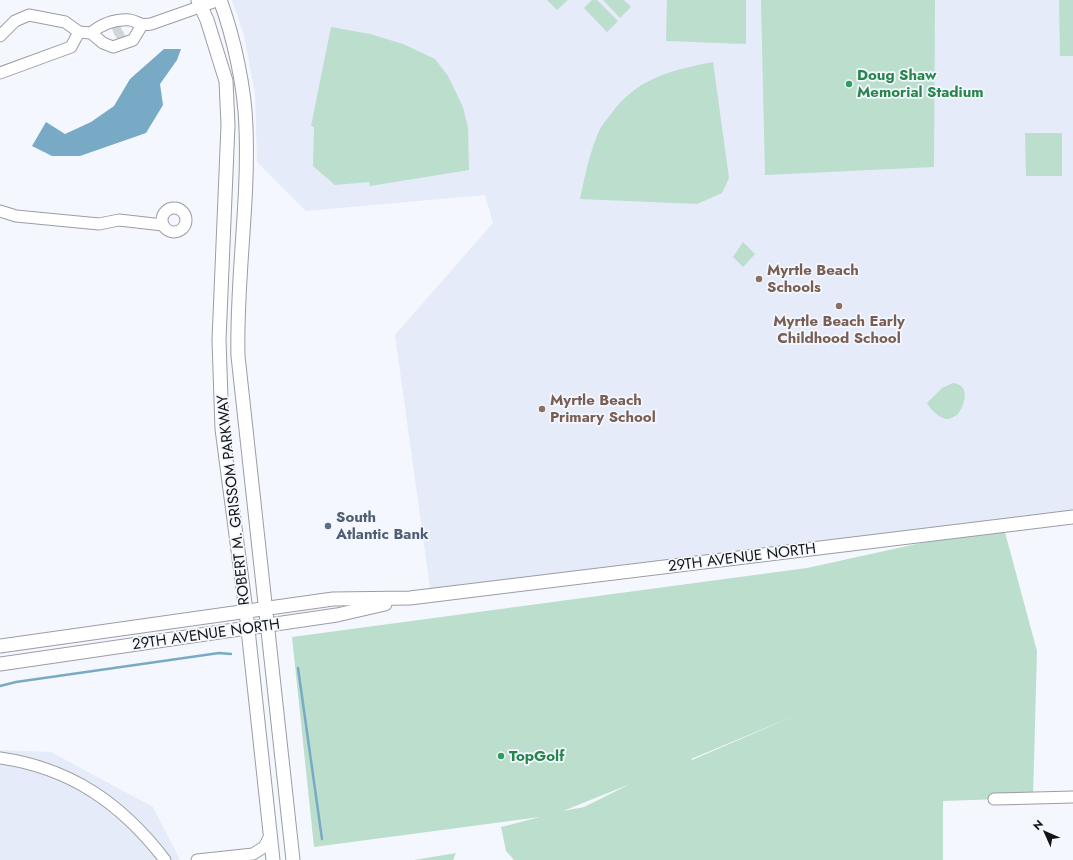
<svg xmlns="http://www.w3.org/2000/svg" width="1073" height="860" viewBox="0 0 1073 860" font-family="Jost,sans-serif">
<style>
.built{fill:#e5ebf8}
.green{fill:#bcdecd;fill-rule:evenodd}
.water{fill:#78aac6}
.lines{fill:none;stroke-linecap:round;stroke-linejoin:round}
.stream{stroke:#78aac6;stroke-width:2.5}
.minor-tunnel{stroke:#d2d5da;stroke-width:11;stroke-dasharray:11 5.5;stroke-linecap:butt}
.minor-casing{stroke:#9b9da3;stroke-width:13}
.major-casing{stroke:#9b9da3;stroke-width:15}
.minor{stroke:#fff;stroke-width:11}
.major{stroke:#fff;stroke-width:13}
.leisure-dot{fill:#2e9e5b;stroke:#f4f7fd;stroke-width:1.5}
.education-dot{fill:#8d6e63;stroke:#f4f7fd;stroke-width:1.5}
.service-dot{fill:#5c6f8a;stroke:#f4f7fd;stroke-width:1.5}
.labels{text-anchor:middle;stroke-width:3.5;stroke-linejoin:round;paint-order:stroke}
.leisure-label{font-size:15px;font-weight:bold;fill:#27864d;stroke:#f4f7fd;text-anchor:start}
.education-label{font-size:15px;font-weight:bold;fill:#785e54;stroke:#f4f7fd;text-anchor:start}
.street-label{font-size:15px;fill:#131416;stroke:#f4f7fd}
.service-label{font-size:15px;font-weight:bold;fill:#4e5e75;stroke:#f4f7fd;text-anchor:start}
</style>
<rect width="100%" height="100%" fill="#f4f7fd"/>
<!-- built -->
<g class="built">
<path d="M 232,0 L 1073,0 L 1073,517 L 431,595 L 395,335 L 493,223 L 485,195 L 306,211 L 257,162 L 255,93 L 244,35 Z"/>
<path d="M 0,750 L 51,752 L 153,807 L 180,860 L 0,860 Z"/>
</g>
<!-- green -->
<g class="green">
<path d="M 547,0 L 568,0 L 557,10 Z"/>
<path d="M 592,0 L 597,0 L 618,21 L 607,32 L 584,8 Z"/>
<path d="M 603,0 L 624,0 L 631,7 L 620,18 Z"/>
<path d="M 667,0 L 746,0 L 746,44 L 666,41 Z"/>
<path d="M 761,0 L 935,0 L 934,167 L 765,175 Z"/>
<path d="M 1059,0 L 1073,0 L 1073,56 L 1060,56 Z"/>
<path d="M 331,27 L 370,34 L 403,44 L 435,59 L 448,76 L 463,107 L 468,128 L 469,170 L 370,186 L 369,182 L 335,185 L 313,166 L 314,127 L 311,126 Z"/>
<path d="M 713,62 L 729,178 L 722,193 L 697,204 L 580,199 C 585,175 590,151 600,129 C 603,124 607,119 611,114 C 637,78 672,70 713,62 Z"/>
<path d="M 1025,133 L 1062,133 L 1062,176 L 1026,176 Z"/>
<path d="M 743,242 L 755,254 L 743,267 L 733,257 Z"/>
<path d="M 953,383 C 970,385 966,404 957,415 C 954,416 951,419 948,419 C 941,420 929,408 927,403 L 942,388 Z"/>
<path d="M 1003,525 L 1037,651 L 1033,798 L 943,801 L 943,860 L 514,860 L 506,851 L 501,827 L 540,817 L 314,847 L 292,637 L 807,568 ZM 799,714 L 692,760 L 691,759 ZM 630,784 L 584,807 L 563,811 Z"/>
<path d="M 456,853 L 453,860 L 414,860 Z"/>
</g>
<!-- water -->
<path class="water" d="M 164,49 L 181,49 L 177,60 L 160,84 L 163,105 L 146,133 L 80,156 L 52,156 L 32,146 L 46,122 L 65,134 L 91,122 L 114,106 L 130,79 Z"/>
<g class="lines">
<!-- stream -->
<g class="stream">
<path d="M 298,668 L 322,839"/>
<path d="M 0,686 L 16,682 L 219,653 L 231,654"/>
</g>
<!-- minor-tunnel -->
<g class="minor-tunnel">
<path d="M 113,31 L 121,28"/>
<path d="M 117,39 L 125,36"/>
</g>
<defs>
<g id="minor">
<path d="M 91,33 C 102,24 115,19 130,20 C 140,22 138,26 151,24 L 219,0"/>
<path d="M 0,36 L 15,21 L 29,15 L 65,22 L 79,32 L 91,33 L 103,43 L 113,47 L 133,40 L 142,25"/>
<path d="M 0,73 L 71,47 L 79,32"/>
<circle cx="174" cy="220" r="12"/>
<path d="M 0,211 L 16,216 L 99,224 L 119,220 L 163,225"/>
<path d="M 0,758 C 71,768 122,804 165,860"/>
<path d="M 994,799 L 1073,797"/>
<path d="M 197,860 L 253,854 L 264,847 L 270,836"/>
</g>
<g id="major">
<path d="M 198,0 L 207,20 L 226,81 L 228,125 L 219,340 L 222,429 L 246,611 L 273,860"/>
<path d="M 220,0 C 234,37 245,89 246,128 C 249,204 236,280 238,356 L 293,860"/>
<path d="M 0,646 L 333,599 L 410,598 L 1073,517"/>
<path d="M 0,664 L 337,615 L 385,604"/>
</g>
</defs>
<!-- minor casing -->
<use href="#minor" class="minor-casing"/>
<!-- major casing -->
<use href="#major" class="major-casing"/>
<!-- minor -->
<use href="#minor" class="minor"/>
<!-- major -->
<use href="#major" class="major"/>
</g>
<!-- markers -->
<g class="leisure-dot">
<circle cx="849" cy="84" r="4"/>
<circle cx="501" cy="756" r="4"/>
</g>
<g class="education-dot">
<circle cx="759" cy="279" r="4"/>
<circle cx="839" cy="306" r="4"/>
<circle cx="542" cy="409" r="4"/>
</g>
<circle class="service-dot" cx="328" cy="526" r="4"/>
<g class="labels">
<!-- leisure labels -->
<g class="leisure-label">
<text x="857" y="80">Doug Shaw<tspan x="857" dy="17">Memorial Stadium</tspan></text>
<text x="509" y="761">TopGolf</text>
</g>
<!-- education labels -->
<g class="education-label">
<text x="767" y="275">Myrtle Beach<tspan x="767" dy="17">Schools</tspan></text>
<text x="839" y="326" text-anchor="middle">Myrtle Beach Early<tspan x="839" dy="17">Childhood School</tspan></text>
<text x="550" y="405">Myrtle Beach<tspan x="550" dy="17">Primary School</tspan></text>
</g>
<!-- street labels -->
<g class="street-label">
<text transform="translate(233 500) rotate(-96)" y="5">ROBERT M. GRISSOM PARKWAY</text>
<text transform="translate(742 557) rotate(-7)" y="5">29TH AVENUE NORTH</text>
<text transform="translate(206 634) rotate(-8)" y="5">29TH AVENUE NORTH</text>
</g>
<!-- service labels -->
<g class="service-label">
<text x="336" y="522">South<tspan x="336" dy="17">Atlantic Bank</tspan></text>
</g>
</g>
<!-- north arrow -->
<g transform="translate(1045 832) rotate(315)" stroke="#f4f7fd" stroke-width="3" paint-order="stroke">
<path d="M0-3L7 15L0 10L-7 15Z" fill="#131416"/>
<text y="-6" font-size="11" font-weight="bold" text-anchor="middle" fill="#131416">N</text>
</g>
</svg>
